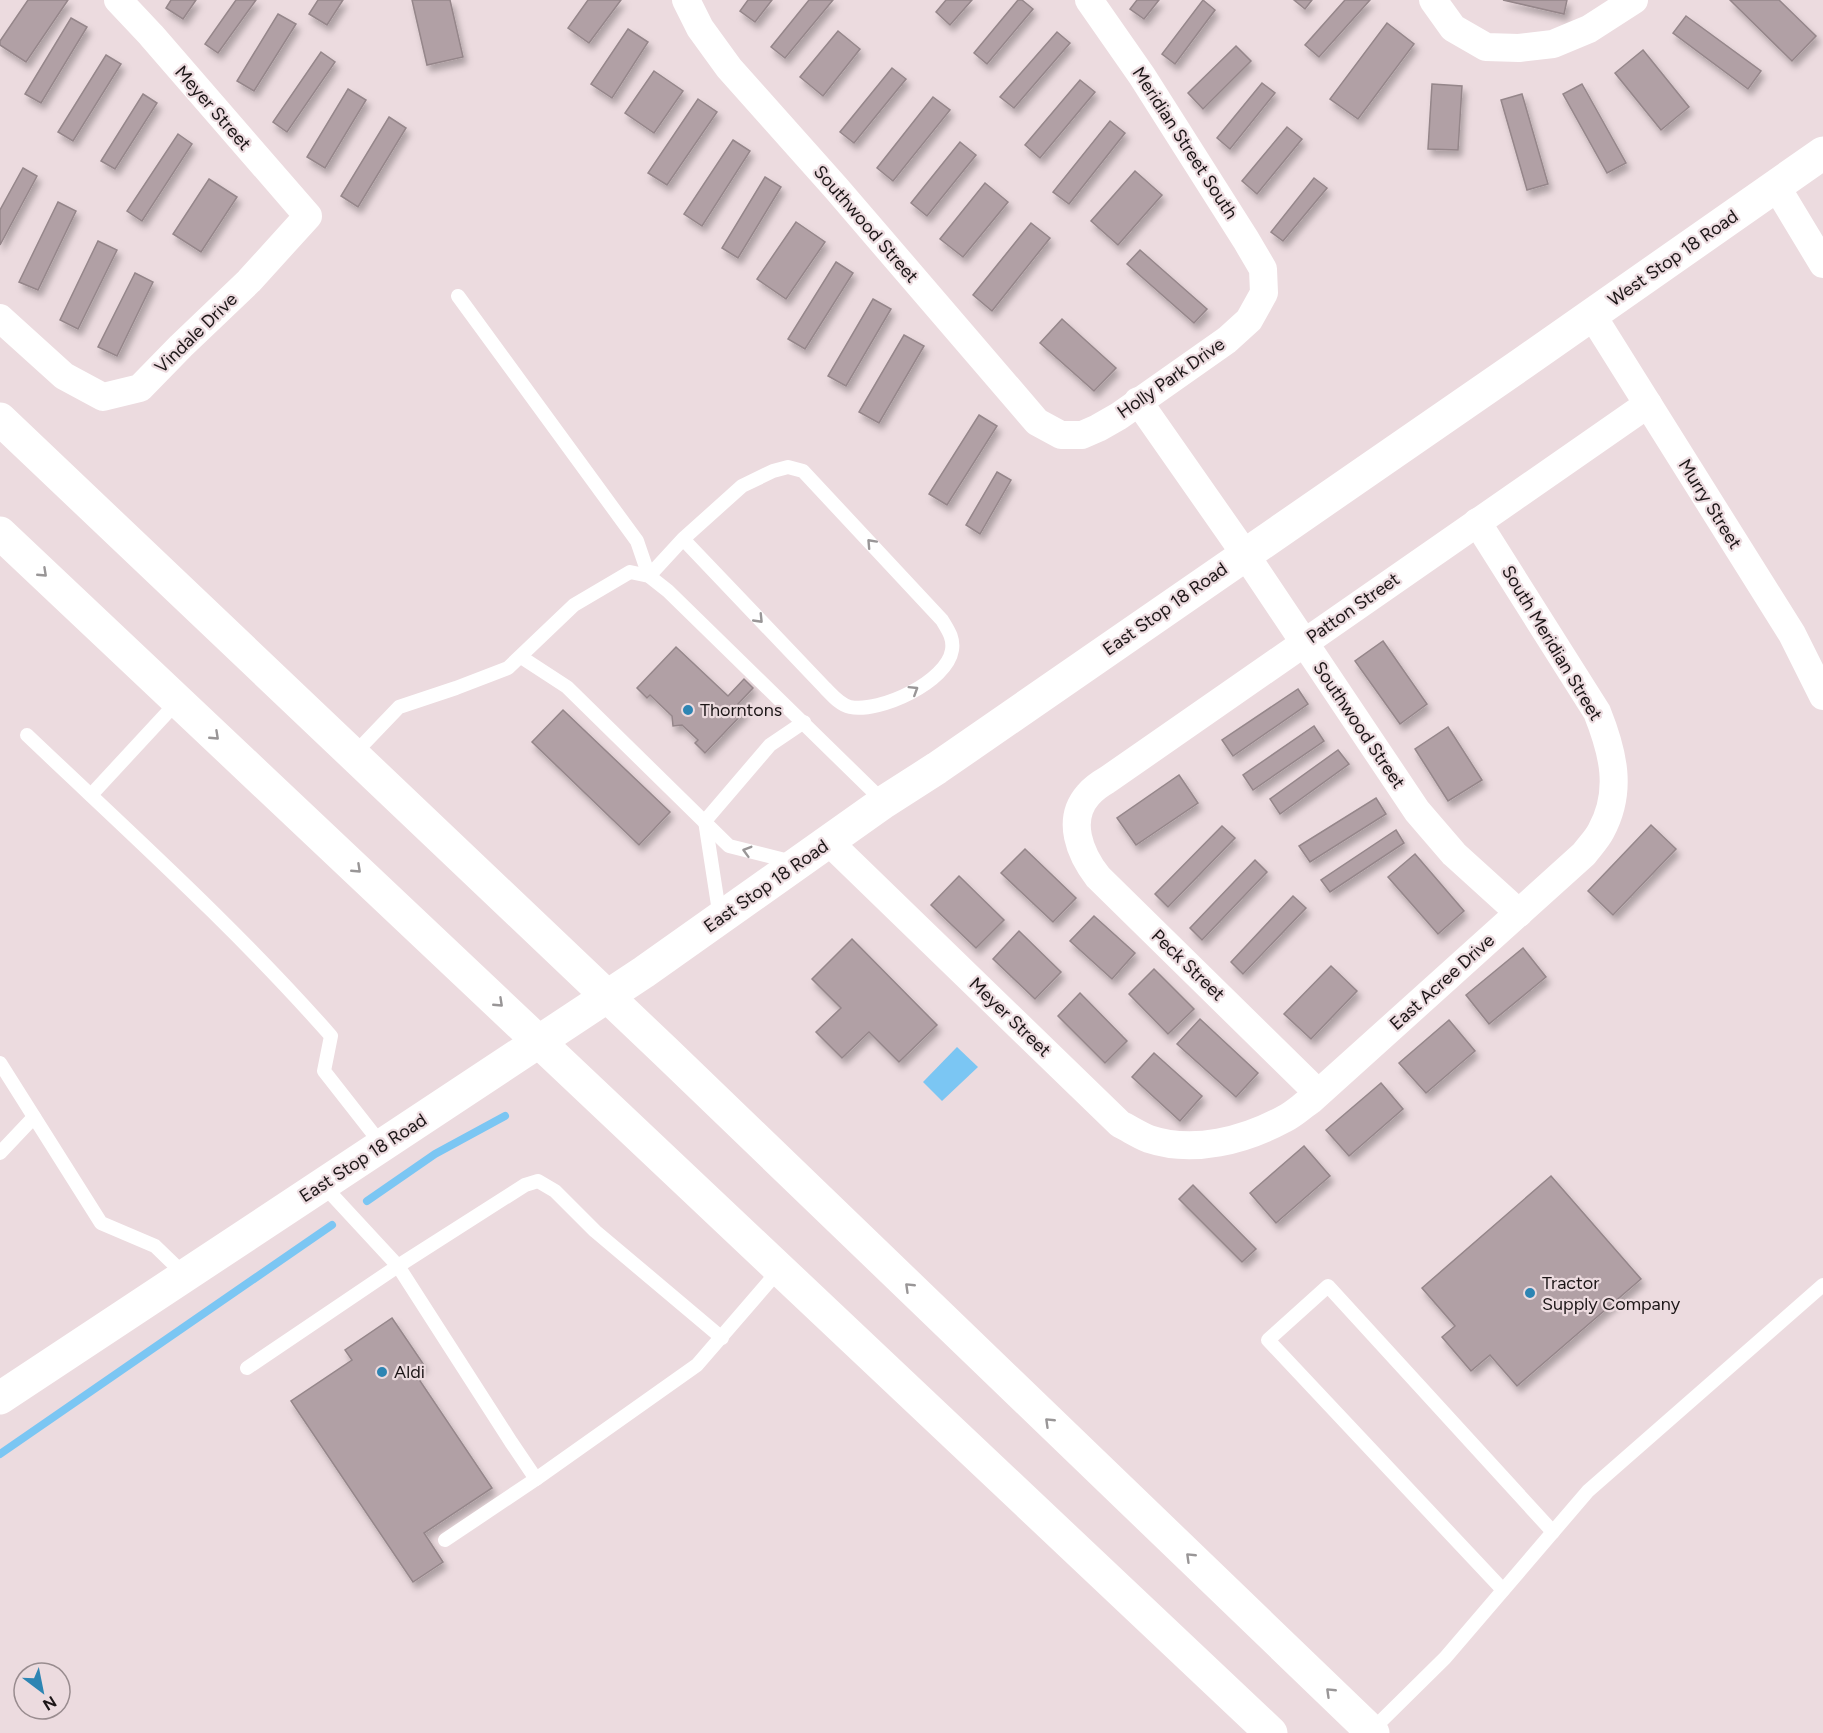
<svg xmlns="http://www.w3.org/2000/svg" width="1823" height="1733" viewBox="0 0 1823 1733" font-family="Figtree,sans-serif">
<style>
.water{fill:#7bc6f3}
.lines{fill:none;stroke-linecap:round;stroke-linejoin:round}
.stream{stroke:#7bc6f3;stroke-width:8}
.building{fill:#b1a0a5;stroke:#95868a;stroke-width:1.5;filter:url(#shadow)}
.lane{stroke:#fff;stroke-width:14}
.street{stroke:#fff;stroke-width:28}
.secondary{stroke:#fff;stroke-width:33}
.primary{stroke:#fff;stroke-width:33}
.oneway{stroke:#999697}
.poi-dot{fill:#2d85b3;stroke:#ecdbdf;stroke-width:2}
.labels{text-anchor:middle;stroke-width:4.5;stroke-linejoin:round;paint-order:stroke}
.street-label{font-size:18px;fill:#1c1617;stroke:#ecdbdf}
.poi-label{font-size:18px;fill:#1c1617;stroke:#ecdbdf;text-anchor:start}
</style>
<defs>
<filter id="shadow"><feDropShadow dx="3.5" dy="6" stdDeviation="3" flood-color="#0004"/></filter>
</defs>
<rect width="100%" height="100%" fill="#ecdbdf"/>
<!-- water -->
<path class="water" d="M 957,1047 L 978,1067 L 942,1101 L 923,1082 Z"/>
<g class="lines">
<!-- stream -->
<g class="stream">
<path d="M 367,1201 L 435,1154 L 505,1116"/>
<path d="M 0,1454 L 332,1225"/>
</g>
</g>
<!-- building -->
<g class="building">
<path d="M 28,0 L 68,0 L 26,62 L 0,45 L 0,41 Z"/>
<path d="M 171,0 L 196,0 L 183,19 L 166,8 Z"/>
<path d="M 236,0 L 256,0 L 218,53 L 205,44 Z"/>
<path d="M 318,0 L 343,0 L 327,25 L 309,14 Z"/>
<path d="M 412,0 L 450,0 L 463,57 L 427,65 Z"/>
<path d="M 588,0 L 621,0 L 589,43 L 568,28 Z"/>
<path d="M 748,0 L 772,0 L 755,22 L 740,11 Z"/>
<path d="M 809,0 L 833,0 L 785,58 L 771,47 Z"/>
<path d="M 946,0 L 972,0 L 950,25 L 936,12 Z"/>
<path d="M 1018,0 L 1022,0 L 1033,9 L 987,64 L 974,53 Z"/>
<path d="M 1137,0 L 1159,0 L 1144,19 L 1130,9 Z"/>
<path d="M 1203,0 L 1215,10 L 1175,64 L 1162,54 Z"/>
<path d="M 1294,0 L 1312,0 L 1305,9 Z"/>
<path d="M 1345,0 L 1370,0 L 1319,57 L 1305,45 Z"/>
<path d="M 1503,0 L 1567,0 L 1564,14 Z"/>
<path d="M 1730,0 L 1779,0 L 1816,36 L 1792,61 Z"/>
<path d="M 278,14 L 296,24 L 254,91 L 237,81 Z"/>
<path d="M 1686,16 L 1761,71 L 1748,89 L 1673,33 Z"/>
<path d="M 71,18 L 87,27 L 41,103 L 25,94 Z"/>
<path d="M 1387,23 L 1414,44 L 1358,119 L 1330,99 Z"/>
<path d="M 628,29 L 648,42 L 612,98 L 591,84 Z"/>
<path d="M 838,31 L 860,49 L 823,96 L 800,77 Z"/>
<path d="M 1057,32 L 1070,43 L 1014,108 L 1000,97 Z"/>
<path d="M 1236,46 L 1251,61 L 1203,109 L 1188,93 Z"/>
<path d="M 1643,50 L 1689,107 L 1661,130 L 1615,73 Z"/>
<path d="M 321,52 L 335,62 L 287,132 L 273,122 Z"/>
<path d="M 106,55 L 121,64 L 73,141 L 58,132 Z"/>
<path d="M 892,68 L 906,79 L 854,143 L 840,132 Z"/>
<path d="M 654,71 L 683,91 L 654,133 L 625,113 Z"/>
<path d="M 1080,80 L 1095,92 L 1040,158 L 1025,145 Z"/>
<path d="M 1262,83 L 1275,93 L 1230,149 L 1217,138 Z"/>
<path d="M 1432,84 L 1462,86 L 1458,150 L 1428,149 Z"/>
<path d="M 1582,84 L 1626,163 L 1607,173 L 1563,94 Z"/>
<path d="M 348,89 L 366,100 L 325,168 L 307,157 Z"/>
<path d="M 143,94 L 157,103 L 115,169 L 101,161 Z"/>
<path d="M 1522,94 L 1548,184 L 1527,190 L 1501,100 Z"/>
<path d="M 933,97 L 950,110 L 893,181 L 877,168 Z"/>
<path d="M 698,99 L 717,112 L 667,185 L 648,173 Z"/>
<path d="M 389,117 L 406,128 L 358,207 L 341,196 Z"/>
<path d="M 1110,121 L 1125,133 L 1069,204 L 1053,192 Z"/>
<path d="M 1287,127 L 1302,139 L 1257,194 L 1242,181 Z"/>
<path d="M 178,134 L 192,144 L 142,221 L 127,211 Z"/>
<path d="M 733,140 L 750,151 L 702,226 L 684,214 Z"/>
<path d="M 960,142 L 976,155 L 927,216 L 911,203 Z"/>
<path d="M 23,168 L 37,176 L 0,245 L 0,210 Z"/>
<path d="M 1135,171 L 1162,195 L 1118,245 L 1091,221 Z"/>
<path d="M 765,177 L 781,187 L 738,258 L 722,248 Z"/>
<path d="M 1314,178 L 1327,188 L 1283,241 L 1271,232 Z"/>
<path d="M 209,179 L 237,197 L 201,252 L 173,234 Z"/>
<path d="M 985,183 L 1008,202 L 963,257 L 940,239 Z"/>
<path d="M 58,202 L 76,211 L 38,290 L 19,282 Z"/>
<path d="M 796,222 L 825,242 L 786,299 L 757,279 Z"/>
<path d="M 1031,223 L 1050,238 L 992,311 L 973,295 Z"/>
<path d="M 98,241 L 117,250 L 78,329 L 60,320 Z"/>
<path d="M 1140,250 L 1207,309 L 1194,323 L 1127,264 Z"/>
<path d="M 836,262 L 853,273 L 805,349 L 788,339 Z"/>
<path d="M 135,273 L 153,282 L 117,356 L 98,347 Z"/>
<path d="M 873,299 L 891,309 L 846,386 L 828,376 Z"/>
<path d="M 1062,319 L 1116,368 L 1094,391 L 1040,343 Z"/>
<path d="M 904,335 L 924,346 L 879,423 L 859,412 Z"/>
<path d="M 979,415 L 997,426 L 947,505 L 929,494 Z"/>
<path d="M 997,472 L 1011,480 L 980,534 L 966,525 Z"/>
<path d="M 1383,641 L 1427,704 L 1400,724 L 1355,661 Z"/>
<path d="M 676,647 L 728,696 L 744,679 L 753,688 L 738,704 L 745,711 L 705,753 L 695,743 L 698,740 L 682,725 L 673,726 L 672,716 L 650,695 L 647,698 L 637,688 Z"/>
<path d="M 1298,689 L 1308,704 L 1233,756 L 1222,740 Z"/>
<path d="M 563,710 L 670,812 L 639,845 L 532,742 Z"/>
<path d="M 1314,726 L 1324,741 L 1253,790 L 1243,775 Z"/>
<path d="M 1448,727 L 1482,780 L 1448,801 L 1415,749 Z"/>
<path d="M 1338,750 L 1349,764 L 1280,814 L 1270,799 Z"/>
<path d="M 1179,775 L 1198,803 L 1136,845 L 1117,818 Z"/>
<path d="M 1376,798 L 1386,814 L 1310,862 L 1299,846 Z"/>
<path d="M 1651,825 L 1676,849 L 1613,915 L 1588,891 Z"/>
<path d="M 1222,826 L 1235,838 L 1168,907 L 1155,894 Z"/>
<path d="M 1396,830 L 1404,843 L 1330,892 L 1321,880 Z"/>
<path d="M 1025,849 L 1076,898 L 1053,922 L 1001,873 Z"/>
<path d="M 1415,854 L 1464,911 L 1438,934 L 1388,877 Z"/>
<path d="M 1255,860 L 1267,872 L 1202,940 L 1190,928 Z"/>
<path d="M 959,876 L 1004,920 L 976,948 L 931,905 Z"/>
<path d="M 1293,896 L 1306,908 L 1243,974 L 1231,962 Z"/>
<path d="M 1094,916 L 1135,953 L 1112,979 L 1070,941 Z"/>
<path d="M 1019,931 L 1061,972 L 1035,999 L 993,959 Z"/>
<path d="M 852,939 L 937,1025 L 899,1062 L 869,1032 L 842,1058 L 816,1032 L 841,1008 L 812,979 Z"/>
<path d="M 1523,948 L 1546,977 L 1489,1024 L 1466,995 Z"/>
<path d="M 1331,966 L 1357,991 L 1311,1039 L 1284,1014 Z"/>
<path d="M 1154,969 L 1194,1009 L 1168,1034 L 1129,994 Z"/>
<path d="M 1080,993 L 1127,1041 L 1105,1063 L 1058,1016 Z"/>
<path d="M 1200,1019 L 1258,1073 L 1236,1097 L 1177,1044 Z"/>
<path d="M 1449,1020 L 1475,1051 L 1426,1093 L 1399,1063 Z"/>
<path d="M 1154,1053 L 1202,1096 L 1180,1121 L 1132,1077 Z"/>
<path d="M 1381,1083 L 1403,1109 L 1349,1156 L 1326,1130 Z"/>
<path d="M 1304,1146 L 1330,1176 L 1276,1223 L 1250,1193 Z"/>
<path d="M 1551,1176 L 1641,1279 L 1517,1386 L 1490,1355 L 1471,1371 L 1442,1337 L 1455,1326 L 1422,1288 Z"/>
<path d="M 1193,1185 L 1256,1249 L 1242,1262 L 1179,1199 Z"/>
<path d="M 392,1318 L 424,1365 L 414,1372 L 492,1488 L 424,1533 L 443,1562 L 413,1582 L 291,1401 L 352,1360 L 345,1350 Z"/>
</g>
<g class="lines">
<!-- lane -->
<g class="lane">
<path d="M 458,296 L 637,541 L 649,576 L 683,539 L 825,688 C 832,695 840,705 850,707 C 880,713 947,682 952,650 C 954,638 948,630 942,620 L 803,471 L 788,467 L 773,471 L 742,486 L 683,539"/>
<path d="M 521,657 L 567,687 L 729,846 L 793,862"/>
<path d="M 27,735 C 130,833 237,929 331,1036 L 324,1071 L 382,1145"/>
<path d="M 354,754 L 399,707 L 456,688 L 508,668 L 574,605 L 630,572 L 649,576 L 668,591 L 884,802"/>
<path d="M 91,795 L 178,701"/>
<path d="M 720,918 L 705,821 L 770,745 L 804,722"/>
<path d="M 0,1063 L 101,1223 L 155,1246 L 185,1275"/>
<path d="M 0,1153 L 34,1117"/>
<path d="M 323,1185 L 398,1266 L 511,1442 L 536,1479 L 697,1365 L 780,1269"/>
<path d="M 247,1368 L 398,1266 L 525,1185 L 538,1181 L 555,1191 L 595,1231 L 722,1338"/>
<path d="M 445,1540 L 536,1479"/>
<path d="M 1503,1590 L 1268,1340 L 1328,1286 L 1553,1532"/>
<path d="M 1370,1732 L 1445,1658 L 1588,1491 L 1823,1285"/>
</g>
<!-- street -->
<g class="street">
<path d="M 686,0 L 700,28 L 729,68 L 836,188 L 1037,422 L 1061,435 L 1082,435 L 1098,428 L 1119,416 L 1227,340 L 1249,320 L 1264,293 L 1263,269 L 1246,240 L 1142,76 L 1089,0"/>
<path d="M 1433,0 L 1453,28 L 1486,47 L 1519,48 L 1553,44 L 1589,29 L 1634,0"/>
<path d="M 1776,186 L 1823,264"/>
<path d="M 1592,315 L 1792,634 L 1823,696"/>
<path d="M 0,318 L 64,376 L 103,397 L 140,388 L 181,346 L 249,281 L 308,216 L 151,35 L 118,0"/>
<path d="M 1138,401 L 1245,554 L 1417,811 L 1454,854 L 1519,913"/>
<path d="M 829,842 L 1120,1124 C 1130,1129 1139,1135 1149,1139 C 1194,1154 1245,1140 1284,1119 C 1294,1114 1302,1106 1311,1100 L 1584,854 C 1590,846 1597,839 1601,831 C 1623,791 1613,752 1597,712 L 1477,522"/>
<path d="M 1318,1093 L 1098,877 C 1080,854 1066,820 1088,795 C 1093,789 1100,784 1107,780 L 1648,404"/>
</g>
<!-- secondary -->
<path class="secondary" d="M 0,1398 L 644,972 L 884,802 L 937,768 L 1523,363 L 1823,153"/>
<!-- primary -->
<g class="primary">
<path d="M 0,419 L 666,1052 L 1373,1733"/>
<path d="M 0,533 L 1271,1733"/>
</g>
</g>
<!-- one-way arrows -->
<defs><path id="oneway-chevron" d="M-2-3.5L2.5 0L-2 3.5" fill="none" stroke-width="1.6" stroke-linecap="round" stroke-linejoin="round" transform="scale(1.5)"/></defs>
<g class="oneway">
<use href="#oneway-chevron" transform="translate(871 543) rotate(-133)"/>
<use href="#oneway-chevron" transform="translate(43 573) rotate(43)"/>
<use href="#oneway-chevron" transform="translate(759 619) rotate(46)"/>
<use href="#oneway-chevron" transform="translate(914 690) rotate(-32)"/>
<use href="#oneway-chevron" transform="translate(215 736) rotate(43)"/>
<use href="#oneway-chevron" transform="translate(747 851) rotate(-164)"/>
<use href="#oneway-chevron" transform="translate(357 869) rotate(43)"/>
<use href="#oneway-chevron" transform="translate(499 1003) rotate(43)"/>
<use href="#oneway-chevron" transform="translate(909 1287) rotate(-136)"/>
<use href="#oneway-chevron" transform="translate(1049 1422) rotate(-136)"/>
<use href="#oneway-chevron" transform="translate(1190 1557) rotate(-136)"/>
<use href="#oneway-chevron" transform="translate(1330 1692) rotate(-136)"/>
</g>
<!-- markers -->
<g class="poi-dot">
<circle cx="688" cy="710" r="6"/>
<circle cx="1530" cy="1293" r="6"/>
<circle cx="382" cy="1372" r="6"/>
</g>
<g class="labels">
<!-- street labels -->
<g class="street-label">
<text transform="translate(213 108) rotate(49)" y="6">Meyer Street</text>
<text transform="translate(1185 143) rotate(57)" y="6">Meridian Street South</text>
<text transform="translate(866 224) rotate(49)" y="6">Southwood Street</text>
<text transform="translate(1673 258) rotate(-35)" y="6">West Stop 18 Road</text>
<text transform="translate(196 333) rotate(-44)" y="6">Vindale Drive</text>
<text transform="translate(1171 378) rotate(-35)" y="6">Holly Park Drive</text>
<text transform="translate(1710 504) rotate(58)" y="6">Murry Street</text>
<text transform="translate(1353 608) rotate(-35)" y="6">Patton Street</text>
<text transform="translate(1165 609) rotate(-35)" y="6">East Stop 18 Road</text>
<text transform="translate(1552 643) rotate(59)" y="6">South Meridian Street</text>
<text transform="translate(1359 725) rotate(56)" y="6">Southwood Street</text>
<text transform="translate(766 886) rotate(-35)" y="6">East Stop 18 Road</text>
<text transform="translate(1188 965) rotate(44)" y="6">Peck Street</text>
<text transform="translate(1442 982) rotate(-42)" y="6">East Acree Drive</text>
<text transform="translate(1010 1017) rotate(44)" y="6">Meyer Street</text>
<text transform="translate(363 1158) rotate(-33)" y="6">East Stop 18 Road</text>
</g>
<!-- poi labels -->
<g class="poi-label">
<text x="700" y="716">Thorntons</text>
<text x="1542" y="1289">Tractor<tspan x="1542" dy="21">Supply Company</tspan></text>
<text x="394" y="1378">Aldi</text>
</g>
</g>
<!-- north arrow -->
<g transform="translate(42 1691) rotate(148)"><circle r="28" fill="#ecdbdf" stroke="#998c8f" stroke-width="1.5"/>
<path d="M0-4.5L10 22L0 15L-10 22Z" fill="#2d85b3"/>
<text y="-9" font-size="16" font-weight="bold" text-anchor="middle" fill="#1c1617">N</text>
</g>
</svg>
